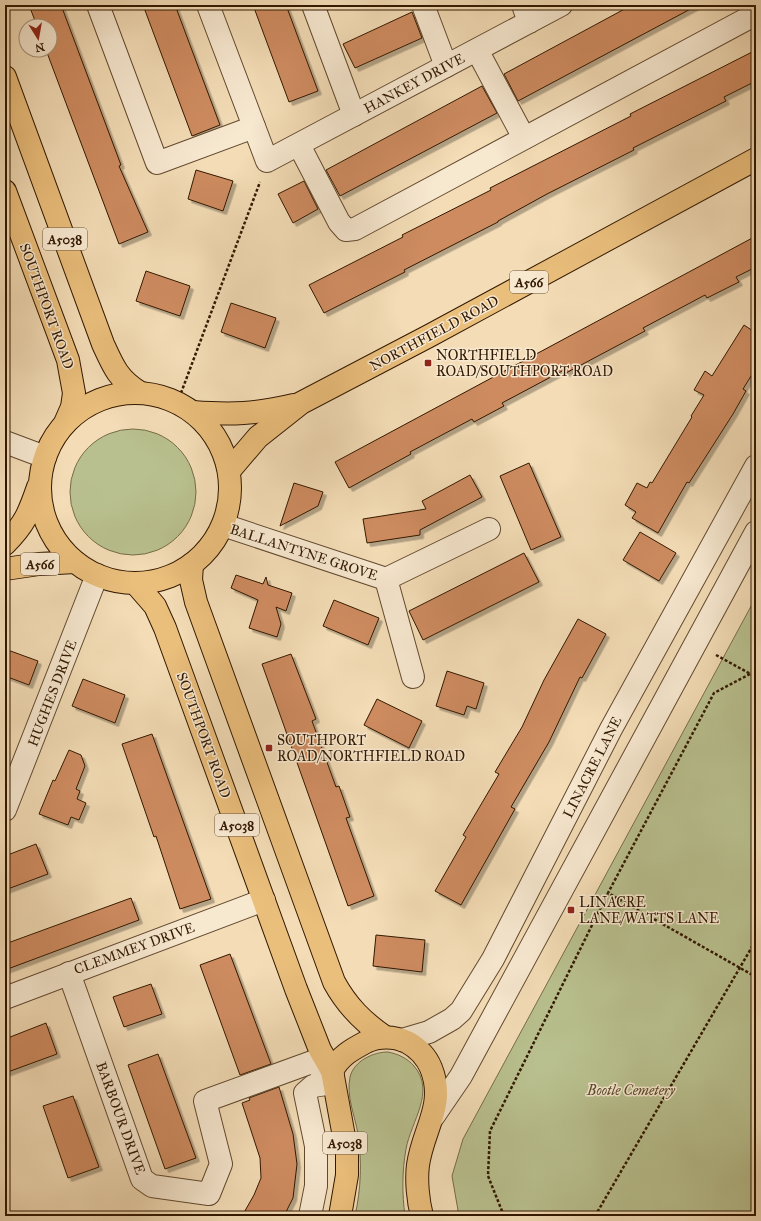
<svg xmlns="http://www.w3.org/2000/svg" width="761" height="1221" viewBox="0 0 761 1221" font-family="'IM FELL Great Primer',serif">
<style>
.green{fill:#b9c08f;stroke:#766c48}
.building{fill:#ce8b61;stroke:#321800;filter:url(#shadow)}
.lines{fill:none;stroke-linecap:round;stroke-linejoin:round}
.minor-casing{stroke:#62492e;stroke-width:24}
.major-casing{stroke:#321800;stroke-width:24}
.path{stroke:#321800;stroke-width:2.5;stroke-dasharray:3 2;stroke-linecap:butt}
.minor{stroke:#f7e8d0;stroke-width:22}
.major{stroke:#eabe7b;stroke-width:22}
.poi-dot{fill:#8f2418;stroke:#f7e8d0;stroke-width:1.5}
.labels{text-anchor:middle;stroke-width:3;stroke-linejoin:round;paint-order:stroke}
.shield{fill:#f7e8d0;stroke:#6d563e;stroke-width:1}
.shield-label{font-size:13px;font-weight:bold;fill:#321800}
.street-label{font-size:14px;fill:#321800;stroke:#f7e8d0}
.poi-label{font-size:14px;fill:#321800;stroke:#f7e8d0;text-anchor:start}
.park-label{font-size:14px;font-style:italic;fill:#5a4a2b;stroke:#f7e8d0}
</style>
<defs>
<filter id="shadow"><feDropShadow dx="3.5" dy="3.5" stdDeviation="0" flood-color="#0004"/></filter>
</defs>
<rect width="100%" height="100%" fill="#f3dcb6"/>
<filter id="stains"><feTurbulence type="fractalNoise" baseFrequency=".005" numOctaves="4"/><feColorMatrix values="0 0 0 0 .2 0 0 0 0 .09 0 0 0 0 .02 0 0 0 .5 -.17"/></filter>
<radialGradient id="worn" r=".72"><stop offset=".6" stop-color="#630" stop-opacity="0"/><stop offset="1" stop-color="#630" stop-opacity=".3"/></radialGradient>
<!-- green -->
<g class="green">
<circle cx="133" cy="492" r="63"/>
<path d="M 756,597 L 756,1216 L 459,1216 L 452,1176 L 463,1139 Z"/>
<path d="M 388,1052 C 398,1054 407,1058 414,1066 C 436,1092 411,1121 406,1149 C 402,1171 402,1194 405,1216 L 355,1216 C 361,1189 362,1162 358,1134 C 355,1116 346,1096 350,1077 C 354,1061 373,1052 388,1052 Z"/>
</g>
<!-- building -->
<g class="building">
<path d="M 29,5 L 61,5 L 121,165 L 119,166 L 148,232 L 119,244 L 46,50 L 50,50 L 50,26 L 37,26 Z"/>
<path d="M 143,5 L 175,5 L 220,125 L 192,136 Z"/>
<path d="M 253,5 L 286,5 L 318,91 L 289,102 Z"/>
<path d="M 632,5 L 698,5 L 518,101 L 504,74 Z"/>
<path d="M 412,12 L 422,38 L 355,68 L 343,44 Z"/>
<path d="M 756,50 L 756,81 L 724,97 L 726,101 L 633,148 L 634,150 L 547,194 L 498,221 L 498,222 L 404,270 L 405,272 L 324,313 L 309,285 L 403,237 L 402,235 L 491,190 L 490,188 L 631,116 L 630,114 Z"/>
<path d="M 482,86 L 497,113 L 340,196 L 326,170 Z"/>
<path d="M 196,170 L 233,181 L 223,211 L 188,199 Z"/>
<path d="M 304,181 L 318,209 L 293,223 L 278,194 Z"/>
<path d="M 756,236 L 756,267 L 736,277 L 739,282 L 707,298 L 705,295 L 643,328 L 645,331 L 566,373 L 564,370 L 502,403 L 504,406 L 474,422 L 472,419 L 410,452 L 411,454 L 349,488 L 335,462 Z"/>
<path d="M 146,271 L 190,286 L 180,316 L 136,301 Z"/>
<path d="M 231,303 L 276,318 L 265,348 L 221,332 Z"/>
<path d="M 744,325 L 756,333 L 756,368 L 743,389 L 746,391 L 733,414 L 689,483 L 687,482 L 658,533 L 632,518 L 636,512 L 625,505 L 637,483 L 647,488 L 650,482 L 652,483 L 692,417 L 691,416 L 704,395 L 694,390 L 705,371 L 712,376 Z"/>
<path d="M 529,463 L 561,537 L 531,550 L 500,476 Z"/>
<path d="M 470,475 L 482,497 L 420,530 L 420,535 L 367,543 L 363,519 L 426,509 L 422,501 Z"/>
<path d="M 294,483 L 323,492 L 318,506 L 280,526 Z"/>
<path d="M 640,532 L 676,553 L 659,581 L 623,560 Z"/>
<path d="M 524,553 L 539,582 L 423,640 L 409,611 Z"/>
<path d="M 236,575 L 263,584 L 266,577 L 268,585 L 292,593 L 286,611 L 276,607 L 281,624 L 277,637 L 249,628 L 258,600 L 231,588 Z"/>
<path d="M 334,600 L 379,618 L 368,645 L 323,626 Z"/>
<path d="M 578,619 L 606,634 L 582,678 L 580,677 L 549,742 L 511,807 L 515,809 L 461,905 L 435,891 L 466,837 L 463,835 L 499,774 L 495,772 L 522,727 L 544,680 Z"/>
<path d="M 5,649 L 38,661 L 29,685 L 5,676 Z"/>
<path d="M 291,654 L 316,719 L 312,721 L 336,787 L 339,786 L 350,817 L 346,818 L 374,896 L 348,906 L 262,664 Z"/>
<path d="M 447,671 L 484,683 L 476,709 L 467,706 L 464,715 L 436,706 Z"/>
<path d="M 83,679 L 125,695 L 115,723 L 72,706 Z"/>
<path d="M 377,699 L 422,721 L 409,748 L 364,725 Z"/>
<path d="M 152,734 L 211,899 L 180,909 L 156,836 L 154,837 L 122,744 Z"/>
<path d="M 69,750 L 81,755 L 85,766 L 76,789 L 80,791 L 77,799 L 86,803 L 79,820 L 71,817 L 68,825 L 39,814 L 53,780 L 55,781 Z"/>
<path d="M 36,844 L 48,874 L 5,890 L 5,856 Z"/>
<path d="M 131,898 L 139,920 L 5,970 L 5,944 Z"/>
<path d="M 376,935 L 425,940 L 422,972 L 373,966 Z"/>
<path d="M 230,954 L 271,1064 L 240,1075 L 200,965 Z"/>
<path d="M 151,984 L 162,1014 L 124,1027 L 113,997 Z"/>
<path d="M 46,1023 L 57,1054 L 5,1073 L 5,1039 Z"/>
<path d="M 158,1054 L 196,1158 L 165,1169 L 128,1065 Z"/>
<path d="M 279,1087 L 293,1134 L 297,1164 L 293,1198 L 284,1216 L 242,1216 L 254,1195 L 261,1178 L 260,1158 L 242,1103 L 250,1100 L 249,1098 Z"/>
<path d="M 73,1096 L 99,1167 L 68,1178 L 43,1106 Z"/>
</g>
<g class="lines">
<defs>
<g id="minor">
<path d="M 98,5 L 157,163 L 254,127"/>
<path d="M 208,5 L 267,161 L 561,5"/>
<path d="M 313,5 L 354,115"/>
<path d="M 423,5 L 446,66"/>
<path d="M 523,5 L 529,22"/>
<path d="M 477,50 L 524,138"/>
<path d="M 299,145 L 339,222 L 346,230 L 355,229 L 756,14"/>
<path d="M 5,442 L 45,457"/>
<path d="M 223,525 L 386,579 L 489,529"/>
<path d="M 386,579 L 413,677"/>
<path d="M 5,810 L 97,575"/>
<path d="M 69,973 L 142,1179 L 152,1186 L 209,1194 L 221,1164 L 205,1101 L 312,1062 L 333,1076"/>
<path d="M 5,998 L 264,900"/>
<path d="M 402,1040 L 429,1032 L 452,1019 L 461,1011 L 493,959 L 611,729 L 756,466"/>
<path d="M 433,1117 L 461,1076 L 756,532"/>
<path d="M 310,1216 L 316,1186 L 316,1146 L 305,1093 L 313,1086 L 333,1083"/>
</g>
<g id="major">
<path d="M 5,77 L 103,344 C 113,366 118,379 139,392"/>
<path d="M 5,191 L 68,360 L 74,393 L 72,407 L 65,423"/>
<circle cx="135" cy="488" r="95"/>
<path d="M 193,412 C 231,415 256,414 294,405"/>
<path d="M 229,471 L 258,437 L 301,403 L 429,336 L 756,159"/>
<path d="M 5,544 C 25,524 29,513 38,487"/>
<path d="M 192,564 L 191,580 L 196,602 L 334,982 C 347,1006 363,1022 385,1037"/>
<path d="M 5,569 L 39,564 L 75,562"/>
<path d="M 135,583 L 155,606 L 165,628 L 296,989 L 320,1050 L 332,1071"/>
<path d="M 340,1216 L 347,1175 L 347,1153 L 332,1071 C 340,1056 351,1050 366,1042 C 378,1036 394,1036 407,1042 C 418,1048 426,1056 431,1068 C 446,1105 423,1129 418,1165 C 416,1180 418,1201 422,1216"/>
</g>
</defs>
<!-- minor casing -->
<use href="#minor" class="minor-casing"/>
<!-- major casing -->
<use href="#major" class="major-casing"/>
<!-- path -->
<g class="path">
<path d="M 181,393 L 260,182"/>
<path d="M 716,655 L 756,677"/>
<path d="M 750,674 L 714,693 L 608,893 L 756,977"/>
<path d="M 504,1216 L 488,1176 L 490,1131 L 608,893"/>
<path d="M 595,1216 L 756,940"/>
</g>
<!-- minor -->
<use href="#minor" class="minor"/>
<!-- major -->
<use href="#major" class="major"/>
</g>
<!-- markers -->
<g class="poi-dot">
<rect x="424" y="359" width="8" height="8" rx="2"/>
<rect x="265" y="744" width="8" height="8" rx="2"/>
<rect x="567" y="906" width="8" height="8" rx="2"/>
</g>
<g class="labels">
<!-- shield labels -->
<g class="shield">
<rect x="43" y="228" width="44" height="22" rx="3"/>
<rect x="510" y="271" width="38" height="22" rx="3"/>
<rect x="21" y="553" width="38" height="22" rx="3"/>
<rect x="215" y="814" width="44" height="22" rx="3"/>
<rect x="323" y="1132" width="44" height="22" rx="3"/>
</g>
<g class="shield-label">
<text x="65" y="244">A5038</text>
<text x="529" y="287">A566</text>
<text x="40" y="569">A566</text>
<text x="237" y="830">A5038</text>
<text x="345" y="1148">A5038</text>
</g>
<!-- street labels -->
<g class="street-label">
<text transform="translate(414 83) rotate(-28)" y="5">HANKEY DRIVE</text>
<text transform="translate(47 306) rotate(70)" y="5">SOUTHPORT ROAD</text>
<text transform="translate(434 333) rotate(-28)" y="5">NORTHFIELD ROAD</text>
<text transform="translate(304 552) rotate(18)" y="5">BALLANTYNE GROVE</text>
<text transform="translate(52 693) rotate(-69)" y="5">HUGHES DRIVE</text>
<text transform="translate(204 735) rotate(70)" y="5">SOUTHPORT ROAD</text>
<text transform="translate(592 767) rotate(-63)" y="5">LINACRE LANE</text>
<text transform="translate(134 948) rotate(-20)" y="5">CLEMMEY DRIVE</text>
<text transform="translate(121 1118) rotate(70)" y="5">BARBOUR DRIVE</text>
</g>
<!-- poi labels -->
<g class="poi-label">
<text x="436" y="360">NORTHFIELD<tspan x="436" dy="16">ROAD/SOUTHPORT ROAD</tspan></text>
<text x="277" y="745">SOUTHPORT<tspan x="277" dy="16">ROAD/NORTHFIELD ROAD</tspan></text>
<text x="579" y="907">LINACRE<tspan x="579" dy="16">LANE/WATTS LANE</tspan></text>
</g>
<!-- park labels -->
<g class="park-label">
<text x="631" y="1095">Bootle Cemetery</text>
</g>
</g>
<!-- margin -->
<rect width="761" height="1221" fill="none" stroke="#f3dcb6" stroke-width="20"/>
<rect x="6" y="6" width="749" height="1209" fill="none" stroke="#321800" stroke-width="2"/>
<rect x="10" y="10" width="741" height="1201" fill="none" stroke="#321800"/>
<!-- north arrow -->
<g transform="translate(38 38) rotate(169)"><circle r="19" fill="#f7e8d0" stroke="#a8957d"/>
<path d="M0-3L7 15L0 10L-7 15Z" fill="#8f2418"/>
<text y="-6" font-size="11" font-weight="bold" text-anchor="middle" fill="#321800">N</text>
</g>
<rect width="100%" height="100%" filter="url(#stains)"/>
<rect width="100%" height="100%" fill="url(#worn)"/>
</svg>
